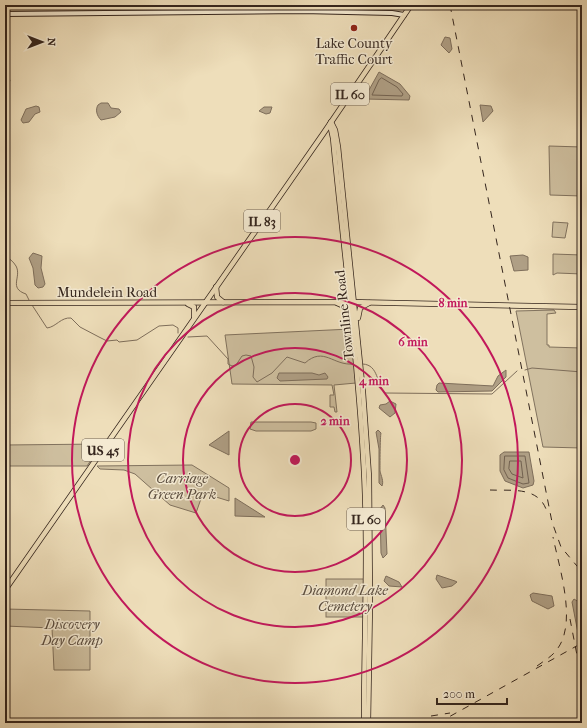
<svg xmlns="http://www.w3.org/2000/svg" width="587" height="728" viewBox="0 0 587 728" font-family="'IM FELL French Canon',serif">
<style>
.green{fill:#cebf9f;stroke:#81725e}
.water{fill:#af9f85;stroke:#7e6e5b}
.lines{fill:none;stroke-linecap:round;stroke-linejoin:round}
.shore{stroke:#726251;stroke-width:1}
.stream{stroke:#7e6e5b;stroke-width:1}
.secondary-casing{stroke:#34251d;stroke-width:6}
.primary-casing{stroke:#34251d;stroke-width:6}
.secondary{stroke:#f4ead2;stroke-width:4}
.primary{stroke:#eedeba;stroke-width:4.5}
.rail{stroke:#34251d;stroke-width:1;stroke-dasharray:7 7;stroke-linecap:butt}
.ring{fill:none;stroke:#c2185b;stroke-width:2}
.poi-dot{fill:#8f2418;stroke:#f4ead2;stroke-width:1.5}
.labels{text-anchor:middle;stroke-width:3;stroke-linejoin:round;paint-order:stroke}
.shield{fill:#f4ead2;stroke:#6e6053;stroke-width:1}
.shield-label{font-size:13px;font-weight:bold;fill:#34251d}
.poi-label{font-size:14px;fill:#34251d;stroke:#f4ead2}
.street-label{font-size:14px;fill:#34251d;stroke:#f4ead2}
.park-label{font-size:14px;font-style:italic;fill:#5a4c3e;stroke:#f4ead2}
.centre{fill:#c2185b;stroke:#f4ead2;stroke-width:2}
.ring-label{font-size:12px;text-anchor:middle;font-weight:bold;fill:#c2185b;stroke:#f4ead2;stroke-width:3;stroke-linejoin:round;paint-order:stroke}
</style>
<rect width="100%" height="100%" fill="#eedeba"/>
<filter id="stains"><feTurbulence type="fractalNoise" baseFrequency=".005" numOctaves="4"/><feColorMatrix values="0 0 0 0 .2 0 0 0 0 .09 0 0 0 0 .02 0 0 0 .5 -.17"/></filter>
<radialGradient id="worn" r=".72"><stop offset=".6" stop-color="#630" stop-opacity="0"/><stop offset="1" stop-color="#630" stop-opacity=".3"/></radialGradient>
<!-- green -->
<g class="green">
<path d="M 5,64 L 10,81 L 5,87 Z"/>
<path d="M 549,146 L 582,147 L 582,196 L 550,195 Z"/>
<path d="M 553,222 L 568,223 L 565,238 L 552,237 Z"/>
<path d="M 553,254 L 582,255 L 582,274 L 557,273 L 553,275 Z"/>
<path d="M 554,310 L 556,313 L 547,314 L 547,345 L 549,345 L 549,347 L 582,348 L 582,448 L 543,447 L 516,311 Z"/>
<path d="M 351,329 L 356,383 L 334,385 L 337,412 L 335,412 L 334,407 L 330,407 L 330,395 L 334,395 L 332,385 L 232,384 L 225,335 Z"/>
<path d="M 251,422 L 311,422 L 316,423 L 316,429 L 311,431 L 256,431 L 250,429 Z"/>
<path d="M 102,444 L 87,466 L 5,466 L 5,445 Z"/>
<path d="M 192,465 L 229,488 L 229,501 L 203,493 L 196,513 L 170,505 L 135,474 L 124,470 L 100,469 L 97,466 Z"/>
<rect x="326" y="579" width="38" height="38"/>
<path d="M 5,609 L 90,611 L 90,670 L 54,670 L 52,628 L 5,626 Z"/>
</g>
<!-- water -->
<g class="water">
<path d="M 445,37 L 450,38 L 452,49 L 449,53 L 441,45 Z"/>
<path d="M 379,72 L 400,84 L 410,96 L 409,100 L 364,99 Z"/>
<path d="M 101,103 L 108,103 L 111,108 L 119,109 L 121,112 L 115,117 L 101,120 C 97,116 95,110 98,105 Z"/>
<path d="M 480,105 L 491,106 L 493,111 L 483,122 Z"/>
<path d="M 36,106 L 39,107 L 40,112 L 35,114 L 29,122 L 23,123 L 21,120 L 26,109 Z"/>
<path d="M 264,107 L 272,107 L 270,113 L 266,114 L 259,111 Z"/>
<path d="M 33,253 L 42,256 L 41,268 L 45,284 L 43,287 L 38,288 L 35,285 L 33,268 L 29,258 Z"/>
<path d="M 523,255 L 528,257 L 528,270 L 514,271 L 510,256 Z"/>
<path d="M 506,370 L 506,377 L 492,391 L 438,392 L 436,390 L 437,385 L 439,383 L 493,386 L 498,376 Z"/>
<path d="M 279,373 L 312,373 L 319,375 L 325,373 L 328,377 L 327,379 L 280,381 L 277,378 Z"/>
<path d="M 390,401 L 396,404 L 395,413 L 390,417 L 379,408 L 380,405 L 386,404 Z"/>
<path d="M 378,430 L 381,433 C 380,437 380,465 380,471 C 381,476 384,481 382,486 L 379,483 L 379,449 L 376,432 Z"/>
<path d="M 229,431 L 229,455 L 209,445 Z"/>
<path d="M 504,452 L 529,452 L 534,481 L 533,485 L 523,488 L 505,481 L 500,471 L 500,455 Z"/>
<path d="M 235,498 L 265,517 L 235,516 Z"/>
<path d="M 383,505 L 385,508 L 387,554 L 383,558 L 381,553 L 380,509 Z"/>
<path d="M 437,575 L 455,581 L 457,582 L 452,586 L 442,588 L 436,579 Z"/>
<path d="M 386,576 L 399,582 L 402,587 L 389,586 L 384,581 Z"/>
<path d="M 533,593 L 552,596 L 554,606 L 548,609 L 532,601 L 530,595 Z"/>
<path d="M 574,599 L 582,604 L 582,634 L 578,633 L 572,602 Z"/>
</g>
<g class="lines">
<!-- shore -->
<g class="shore">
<path d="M 382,78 L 397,87 L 403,94 L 402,96 L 372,95 L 379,80 Z"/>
<path d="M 505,456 L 525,456 L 529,483 L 523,484 L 508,478 L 504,470 Z"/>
<path d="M 510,461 L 521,461 L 523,478 L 512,474 L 509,469 Z"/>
</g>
<!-- stream -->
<g class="stream">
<path d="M 5,254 C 8,258 14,262 16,266 C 22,277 8,288 26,294 L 30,302"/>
<path d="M 32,305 L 47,328 C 56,327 61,317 71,318 L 80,327 L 99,337 L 107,341 L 117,340 L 119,342 L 137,340 L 159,326 L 173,325 L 178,328 L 178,333"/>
<path d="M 188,337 L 207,336 L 228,359 L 228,364 L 232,366 L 236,365 L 242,356 L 246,355 L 251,356 L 254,367 L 253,377 L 257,382 L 272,373 L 287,357 L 305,363 C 324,346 333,366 353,364"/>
<path d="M 363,364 C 379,365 376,384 385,393 L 492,394 L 517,371"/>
<path d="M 525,370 L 532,368 L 582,372"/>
</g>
<defs>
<path id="secondary" d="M 5,14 L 302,11 L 392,13 L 404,15"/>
<g id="primary">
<path d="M 331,122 L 335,130 L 338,147 L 363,393 L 369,477 L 370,603 L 368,723"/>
<path d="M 330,124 L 333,138 C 343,243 357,348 363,454 C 369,544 364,633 364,723"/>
<path d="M 216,287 L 217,297 L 223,302"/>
<path d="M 5,303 L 350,302 L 582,307"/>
<path d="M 337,303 L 348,308 L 350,313"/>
<path d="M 188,304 L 194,307 L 194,317"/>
<path d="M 358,318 L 360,308 L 369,303"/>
<path d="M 5,590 L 323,134 L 411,5"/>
</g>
</defs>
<!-- secondary casing -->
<use href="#secondary" class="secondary-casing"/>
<!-- primary casing -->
<use href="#primary" class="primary-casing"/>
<!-- secondary -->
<use href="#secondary" class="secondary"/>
<!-- primary -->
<use href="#primary" class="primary"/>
<!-- rail -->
<g class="rail">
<path d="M 450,5 L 552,522 L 561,547 L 582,572"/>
<path d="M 490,490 C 510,491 537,486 546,509"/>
<path d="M 570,619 L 582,681"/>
<path d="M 537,666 C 545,660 553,656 558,648 C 577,621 559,567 553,537"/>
<path d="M 431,716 L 450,713"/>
<path d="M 438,723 L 582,643"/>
</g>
</g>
<!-- distance rings -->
<g class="ring">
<circle cx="295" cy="460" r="56"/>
<circle cx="295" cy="460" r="112"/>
<circle cx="295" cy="460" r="167"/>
<circle cx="295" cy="460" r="223"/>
</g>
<!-- markers -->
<circle class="poi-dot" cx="354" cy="28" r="4"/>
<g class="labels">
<!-- shield labels -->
<g class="shield">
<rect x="331" y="83" width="38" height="22" rx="3"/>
<rect x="244" y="210" width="36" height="22" rx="3"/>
<rect x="82" y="439" width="42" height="22" rx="3"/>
<rect x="347" y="508" width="38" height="22" rx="3"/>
</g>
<g class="shield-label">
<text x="350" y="99">IL 60</text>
<text x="262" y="226">IL 83</text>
<text x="103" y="455">US 45</text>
<text x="366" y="524">IL 60</text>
</g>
<!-- poi labels -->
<g class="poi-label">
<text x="354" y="48">Lake County<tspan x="354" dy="16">Traffic Court</tspan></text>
</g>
<!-- street labels -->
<g class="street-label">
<text x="107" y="297">Mundelein Road</text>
<text transform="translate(344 315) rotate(-96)" y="5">Townline Road</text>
</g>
<!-- park labels -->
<g class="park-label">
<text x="182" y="483">Carriage<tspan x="182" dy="16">Green Park</tspan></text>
<text x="345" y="595">Diamond Lake<tspan x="345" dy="16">Cemetery</tspan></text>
<text x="72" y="629">Discovery<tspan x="72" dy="16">Day Camp</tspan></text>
</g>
</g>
<circle cx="295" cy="460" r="6" class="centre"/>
<g class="ring-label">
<text x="453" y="307">8 min</text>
<text x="413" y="346">6 min</text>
<text x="374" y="385">4 min</text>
<text x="335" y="425">2 min</text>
</g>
<!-- margin -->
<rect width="587" height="728" fill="none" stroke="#eedeba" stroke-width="20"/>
<rect x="6" y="6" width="575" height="716" fill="none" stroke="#34251d" stroke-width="2"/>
<rect x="10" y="10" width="567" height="708" fill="none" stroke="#34251d"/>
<!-- north arrow -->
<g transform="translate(42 42) rotate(90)" stroke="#f4ead2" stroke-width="3" paint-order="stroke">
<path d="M0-3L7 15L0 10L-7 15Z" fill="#34251d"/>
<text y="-6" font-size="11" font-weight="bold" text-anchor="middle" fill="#34251d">N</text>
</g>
<!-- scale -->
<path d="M437 698v6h70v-6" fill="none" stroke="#34251d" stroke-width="2"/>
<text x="443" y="698" font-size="12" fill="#34251d" stroke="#f4ead2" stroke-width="3" paint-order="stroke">200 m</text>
<rect width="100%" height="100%" filter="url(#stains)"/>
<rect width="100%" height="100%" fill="url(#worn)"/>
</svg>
